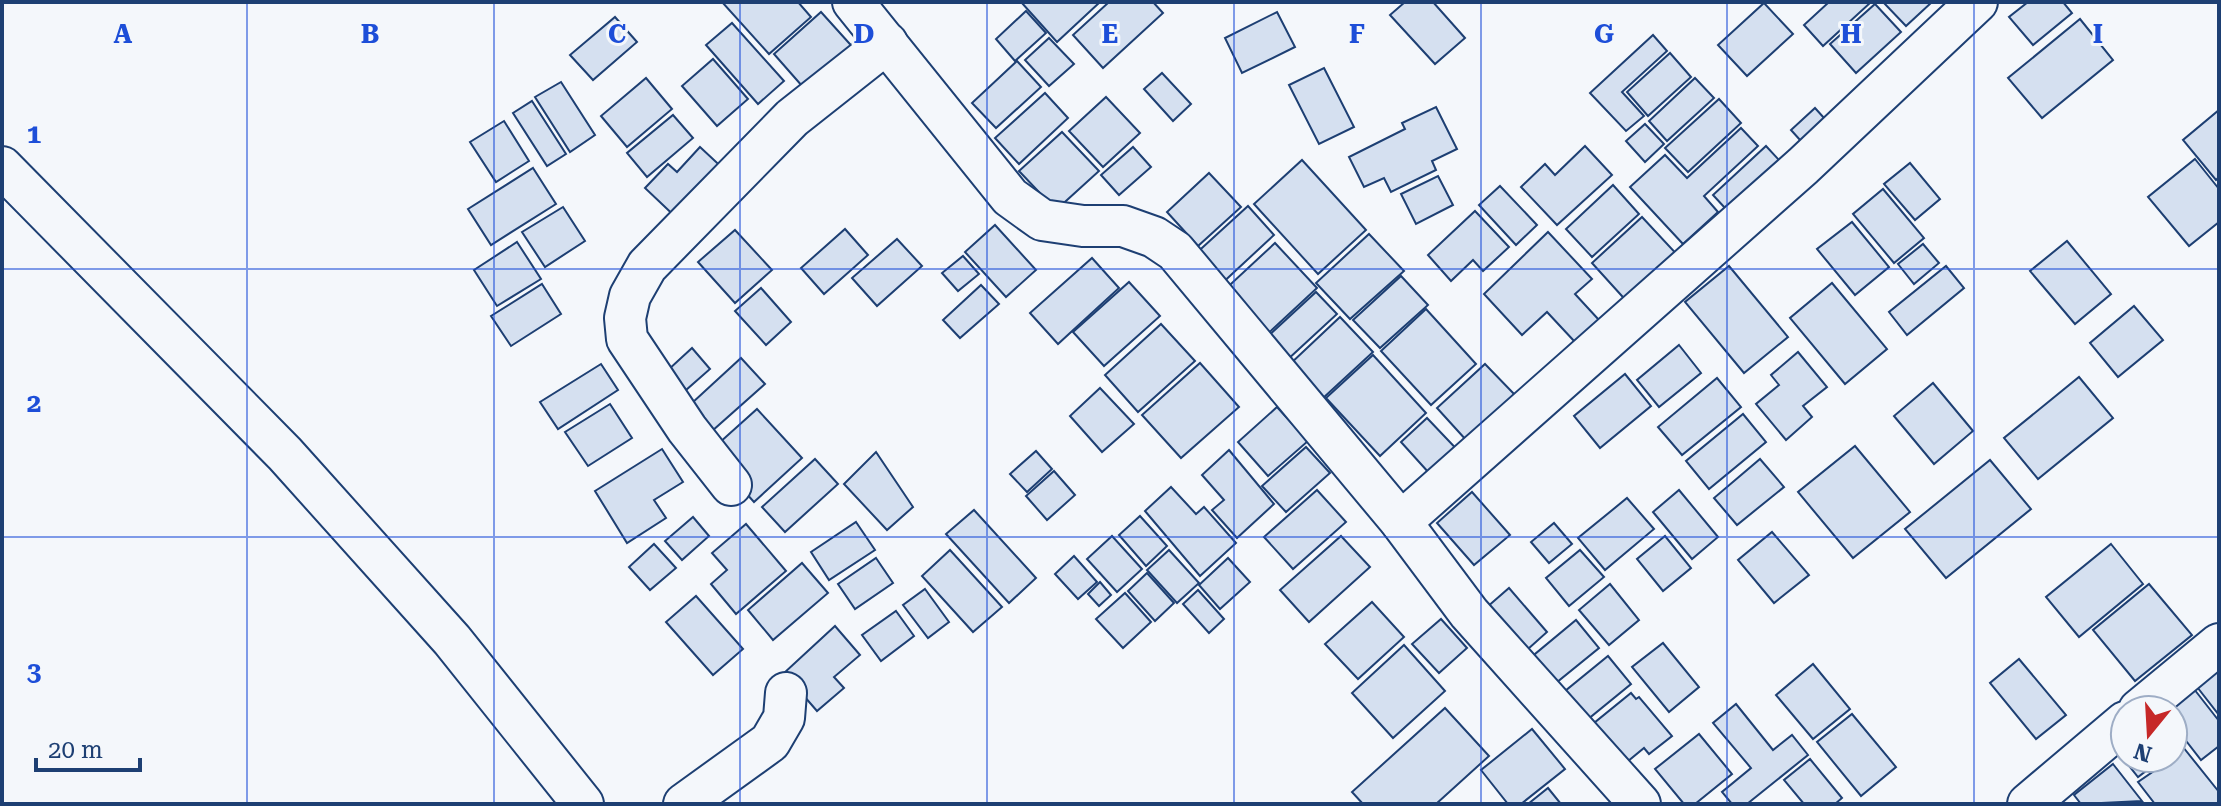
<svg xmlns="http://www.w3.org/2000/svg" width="2221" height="806" viewBox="0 0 2221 806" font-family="'Roboto Serif',serif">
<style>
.building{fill:#d5e0f0;stroke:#1d3f73;stroke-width:2}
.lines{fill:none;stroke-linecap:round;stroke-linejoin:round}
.minor-casing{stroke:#1d3f73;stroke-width:44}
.minor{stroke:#f4f7fb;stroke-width:40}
.grid{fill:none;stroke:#1d4ed8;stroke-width:2;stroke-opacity:0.55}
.grid-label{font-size:26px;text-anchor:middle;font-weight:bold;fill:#1d4ed8;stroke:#f4f7fb;stroke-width:6;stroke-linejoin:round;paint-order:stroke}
</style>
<rect width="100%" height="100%" fill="#f4f7fb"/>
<!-- building -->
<g class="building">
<path d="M 722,2 L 798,2 L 811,17 L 769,54 Z"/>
<path d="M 1021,2 L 1100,2 L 1057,42 Z"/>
<path d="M 1109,2 L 1153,2 L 1163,13 L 1103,68 L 1073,35 Z"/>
<path d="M 1405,2 L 1433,2 L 1465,38 L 1435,64 L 1390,15 Z"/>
<path d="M 1829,2 L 1870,3 L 1823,46 L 1804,25 Z"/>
<path d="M 1883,2 L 1932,2 L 1906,26 Z"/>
<path d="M 2028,2 L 2063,2 L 2072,13 L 2033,45 L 2009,17 Z"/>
<path d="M 1764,3 L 1793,34 L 1747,76 L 1718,45 Z"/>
<path d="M 1875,4 L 1901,32 L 1856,73 L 1830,44 Z"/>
<path d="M 1026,11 L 1046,33 L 1015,61 L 996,39 Z"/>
<path d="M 821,12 L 858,53 L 810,95 L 774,54 Z"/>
<path d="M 1277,12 L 1295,47 L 1242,73 L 1225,38 Z"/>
<path d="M 615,17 L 637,42 L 593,80 L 570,55 Z"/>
<path d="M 2080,19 L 2113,60 L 2042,118 L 2008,78 Z"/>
<path d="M 732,23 L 784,81 L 758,104 L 706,45 Z"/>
<path d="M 1653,35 L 1667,51 L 1622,92 L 1644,116 L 1626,131 L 1590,93 Z"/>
<path d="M 1049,38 L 1074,64 L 1049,86 L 1025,60 Z"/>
<path d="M 1670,53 L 1691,77 L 1648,116 L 1627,92 Z"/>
<path d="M 713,59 L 748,99 L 717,126 L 682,86 Z"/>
<path d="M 1017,61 L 1041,87 L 996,128 L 972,103 Z"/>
<path d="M 1324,68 L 1354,127 L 1319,144 L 1289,85 Z"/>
<path d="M 1162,73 L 1191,104 L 1173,121 L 1144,89 Z"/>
<path d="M 646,78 L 672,109 L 627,147 L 601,116 Z"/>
<path d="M 1695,78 L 1714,98 L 1667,141 L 1649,121 Z"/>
<path d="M 561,82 L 595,135 L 570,152 L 535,97 Z"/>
<path d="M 1045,93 L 1068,118 L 1019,164 L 995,138 Z"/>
<path d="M 1106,97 L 1140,133 L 1103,167 L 1069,131 Z"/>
<path d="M 1719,99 L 1741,123 L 1688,172 L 1665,148 Z"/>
<path d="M 532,101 L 566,154 L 547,166 L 513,113 Z"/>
<path d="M 1436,107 L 1457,149 L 1432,161 L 1436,170 L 1391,192 L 1384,178 L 1364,187 L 1349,157 L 1405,129 L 1402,123 Z"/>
<path d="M 1815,108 L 1834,129 L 1810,151 L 1791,130 Z"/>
<path d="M 2219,110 L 2219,177 L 2216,180 L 2183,140 Z"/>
<path d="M 673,115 L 693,138 L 647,177 L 627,153 Z"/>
<path d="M 504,121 L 529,161 L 496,182 L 470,142 Z"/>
<path d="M 1645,124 L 1664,144 L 1645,162 L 1626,141 Z"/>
<path d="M 1741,128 L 1758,146 L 1704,196 L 1718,212 L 1683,244 L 1630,187 L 1665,155 L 1687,178 Z"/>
<path d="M 1062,132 L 1099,171 L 1056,210 L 1019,171 Z"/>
<path d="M 1585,146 L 1612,175 L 1557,225 L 1521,187 L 1545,164 L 1555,175 Z"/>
<path d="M 1766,146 L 1791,173 L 1738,222 L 1713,195 Z"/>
<path d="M 700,147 L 729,174 L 682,223 L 645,188 L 668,164 L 677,172 Z"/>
<path d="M 1133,147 L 1151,167 L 1119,195 L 1101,175 Z"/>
<path d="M 2195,159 L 2219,189 L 2219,222 L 2189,246 L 2148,197 Z"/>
<path d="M 1302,160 L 1366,230 L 1318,274 L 1254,204 Z"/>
<path d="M 1910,163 L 1940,199 L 1915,220 L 1884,184 Z"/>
<path d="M 533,168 L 556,204 L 491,245 L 468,209 Z"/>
<path d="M 1209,173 L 1241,207 L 1198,246 L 1167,212 Z"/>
<path d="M 1438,176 L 1453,205 L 1416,224 L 1401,194 Z"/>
<path d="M 1613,185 L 1639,214 L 1592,257 L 1566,229 Z"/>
<path d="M 1500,186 L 1537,225 L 1516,245 L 1479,205 Z"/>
<path d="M 1883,189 L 1924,238 L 1894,263 L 1853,214 Z"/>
<path d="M 1248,206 L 1274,235 L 1218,287 L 1191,258 Z"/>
<path d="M 563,207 L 585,241 L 545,267 L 522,232 Z"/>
<path d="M 1475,211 L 1509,247 L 1483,271 L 1473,260 L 1451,281 L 1428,255 Z"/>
<path d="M 1642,217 L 1682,260 L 1631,306 L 1592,263 Z"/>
<path d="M 1852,222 L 1889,267 L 1855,295 L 1817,249 Z"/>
<path d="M 995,225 L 1036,270 L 1006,297 L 965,252 Z"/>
<path d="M 845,229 L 868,255 L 824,294 L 801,268 Z"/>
<path d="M 735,230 L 772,270 L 735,303 L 698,262 Z"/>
<path d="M 1548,232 L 1592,279 L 1575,294 L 1599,320 L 1575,342 L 1547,312 L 1522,335 L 1484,294 Z"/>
<path d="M 1369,234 L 1404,271 L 1350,319 L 1316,283 Z"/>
<path d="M 897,239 L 922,266 L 877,306 L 852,278 Z"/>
<path d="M 2067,241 L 2111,294 L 2075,324 L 2030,271 Z"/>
<path d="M 517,242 L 541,279 L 497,306 L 474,270 Z"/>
<path d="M 1275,243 L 1317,288 L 1260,341 L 1218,296 Z"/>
<path d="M 1923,244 L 1939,263 L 1914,284 L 1898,264 Z"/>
<path d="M 963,256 L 979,274 L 958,291 L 942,273 Z"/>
<path d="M 1092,258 L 1119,288 L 1058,344 L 1030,313 Z"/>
<path d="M 1729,266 L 1788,337 L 1744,373 L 1685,302 Z"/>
<path d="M 1946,266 L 1964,288 L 1907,335 L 1889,312 Z"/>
<path d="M 1401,276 L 1428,305 L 1380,348 L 1353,320 Z"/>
<path d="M 1129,282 L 1160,316 L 1104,366 L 1073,332 Z"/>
<path d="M 1832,283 L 1887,349 L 1845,384 L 1790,318 Z"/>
<path d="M 542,284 L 561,314 L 511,346 L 491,316 Z"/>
<path d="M 981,285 L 999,304 L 960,338 L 943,320 Z"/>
<path d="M 761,288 L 791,322 L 766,345 L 735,311 Z"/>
<path d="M 1316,292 L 1337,314 L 1286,361 L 1266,338 Z"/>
<path d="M 2134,306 L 2163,340 L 2118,377 L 2090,343 Z"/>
<path d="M 1426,309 L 1476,364 L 1431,405 L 1381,351 Z"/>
<path d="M 1340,317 L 1373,352 L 1322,399 L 1289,365 Z"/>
<path d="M 1161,324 L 1195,361 L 1138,412 L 1105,375 Z"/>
<path d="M 1679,345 L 1701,373 L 1659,407 L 1637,380 Z"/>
<path d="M 692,348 L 710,369 L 686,390 L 668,370 Z"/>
<path d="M 1798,352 L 1827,387 L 1803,406 L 1812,417 L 1786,440 L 1756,404 L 1779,385 L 1771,375 Z"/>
<path d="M 1373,355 L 1426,413 L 1380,456 L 1326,398 Z"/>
<path d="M 741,358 L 765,384 L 703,439 L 680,414 Z"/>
<path d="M 1200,363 L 1239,407 L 1181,458 L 1142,415 Z"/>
<path d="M 601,364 L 618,390 L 558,429 L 540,402 Z"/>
<path d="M 1485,364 L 1516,396 L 1467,441 L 1437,408 Z"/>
<path d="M 1625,374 L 1651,406 L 1600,448 L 1574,416 Z"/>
<path d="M 2079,377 L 2113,418 L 2038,479 L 2004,438 Z"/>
<path d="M 1717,378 L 1741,407 L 1682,455 L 1658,427 Z"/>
<path d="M 1933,383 L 1973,431 L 1934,464 L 1894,416 Z"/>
<path d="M 1100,388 L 1134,424 L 1102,452 L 1070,416 Z"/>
<path d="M 610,404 L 632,438 L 588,466 L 565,432 Z"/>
<path d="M 1277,407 L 1308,441 L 1268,476 L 1238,442 Z"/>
<path d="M 757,409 L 802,458 L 754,502 L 709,452 Z"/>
<path d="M 1743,414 L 1766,442 L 1709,489 L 1686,461 Z"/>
<path d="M 1427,418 L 1466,459 L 1439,484 L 1401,442 Z"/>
<path d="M 1855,446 L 1910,512 L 1853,558 L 1798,492 Z"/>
<path d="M 1306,447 L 1330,473 L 1286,512 L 1262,486 Z"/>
<path d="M 662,449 L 683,482 L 654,500 L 666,518 L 627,543 L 595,491 Z"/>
<path d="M 1229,450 L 1274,504 L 1237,538 L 1212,510 L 1224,500 L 1202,475 Z"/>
<path d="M 1036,451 L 1052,469 L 1027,492 L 1010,474 Z"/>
<path d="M 876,452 L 913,507 L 887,530 L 844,484 Z"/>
<path d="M 815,459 L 838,484 L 785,532 L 762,507 Z"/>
<path d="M 1760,459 L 1784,487 L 1737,525 L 1714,498 Z"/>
<path d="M 1990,460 L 2031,509 L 1946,578 L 1905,529 Z"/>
<path d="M 1054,471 L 1075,495 L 1047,520 L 1026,496 Z"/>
<path d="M 1171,487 L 1196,514 L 1204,507 L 1236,543 L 1200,576 L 1145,511 Z"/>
<path d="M 1317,490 L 1346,522 L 1293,569 L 1264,537 Z"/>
<path d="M 1679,490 L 1718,537 L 1692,559 L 1653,512 Z"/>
<path d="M 1472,492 L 1510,535 L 1474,565 L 1437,523 Z"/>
<path d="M 1627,498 L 1654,529 L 1605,570 L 1578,538 Z"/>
<path d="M 974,510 L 1036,578 L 1009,603 L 946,534 Z"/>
<path d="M 1140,516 L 1167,546 L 1146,566 L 1119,535 Z"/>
<path d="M 693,517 L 709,536 L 682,560 L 665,541 Z"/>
<path d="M 856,522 L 875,550 L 829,580 L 811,552 Z"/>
<path d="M 1554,523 L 1572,544 L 1549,563 L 1531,542 Z"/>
<path d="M 746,524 L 786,571 L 736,614 L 711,584 L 727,570 L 712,553 Z"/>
<path d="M 1772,532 L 1809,575 L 1774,603 L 1738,560 Z"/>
<path d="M 1112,536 L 1142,569 L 1117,592 L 1087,559 Z"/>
<path d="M 1341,536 L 1370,567 L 1309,622 L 1280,590 Z"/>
<path d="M 1665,536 L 1691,568 L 1663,591 L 1637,559 Z"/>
<path d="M 654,544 L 676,568 L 650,590 L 629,567 Z"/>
<path d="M 2111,544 L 2143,584 L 2079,637 L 2046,597 Z"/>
<path d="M 950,550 L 1002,607 L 973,632 L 922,576 Z"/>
<path d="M 1169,550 L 1199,583 L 1177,603 L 1147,570 Z"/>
<path d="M 1580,550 L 1604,577 L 1569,606 L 1546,578 Z"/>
<path d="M 1074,556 L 1097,582 L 1078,599 L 1055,574 Z"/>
<path d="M 876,558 L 893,583 L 855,609 L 838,584 Z"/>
<path d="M 1228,558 L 1250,582 L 1220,609 L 1199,585 Z"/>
<path d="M 802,563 L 828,593 L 773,640 L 748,610 Z"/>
<path d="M 1147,573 L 1174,603 L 1155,621 L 1128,591 Z"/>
<path d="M 1100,582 L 1111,595 L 1099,606 L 1088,594 Z"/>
<path d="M 1610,584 L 1639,620 L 1609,645 L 1579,610 Z"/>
<path d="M 2149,584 L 2192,635 L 2135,681 L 2093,630 Z"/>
<path d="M 1509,588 L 1547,632 L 1517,659 L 1479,614 Z"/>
<path d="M 925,589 L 949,622 L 928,638 L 903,605 Z"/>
<path d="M 1198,590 L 1224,619 L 1209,633 L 1183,604 Z"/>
<path d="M 1125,593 L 1151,622 L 1123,648 L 1096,619 Z"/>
<path d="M 696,596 L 743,649 L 713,675 L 666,622 Z"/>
<path d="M 1372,602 L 1404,637 L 1358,679 L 1325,644 Z"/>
<path d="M 896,611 L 914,636 L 881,661 L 862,635 Z"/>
<path d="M 1441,619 L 1467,648 L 1439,673 L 1412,644 Z"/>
<path d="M 1576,620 L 1599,648 L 1546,691 L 1523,664 Z"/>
<path d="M 835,626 L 860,655 L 834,677 L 844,688 L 817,711 L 784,673 Z"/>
<path d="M 1663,643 L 1699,687 L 1669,712 L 1632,667 Z"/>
<path d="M 1404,645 L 1445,691 L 1393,738 L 1352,693 Z"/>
<path d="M 1608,656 L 1631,684 L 1582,724 L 1559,696 Z"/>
<path d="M 2019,659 L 2066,715 L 2036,739 L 1990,683 Z"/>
<path d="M 1813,664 L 1850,709 L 1813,739 L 1776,695 Z"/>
<path d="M 2219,664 L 2219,715 L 2194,683 Z"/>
<path d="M 2194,689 L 2219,721 L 2219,746 L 2201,760 L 2173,724 L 2173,710 L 2167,710 Z"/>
<path d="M 1631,693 L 1636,699 L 1639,697 L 1672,736 L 1649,754 L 1644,748 L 1616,771 L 1583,732 Z"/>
<path d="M 1736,704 L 1773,750 L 1792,735 L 1808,755 L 1747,804 L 1732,804 L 1722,792 L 1751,768 L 1713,723 Z"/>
<path d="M 1445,708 L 1489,756 L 1436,804 L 1363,804 L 1352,792 Z"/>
<path d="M 1852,714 L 1896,767 L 1861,796 L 1817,742 Z"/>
<path d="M 1532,729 L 1565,769 L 1521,804 L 1508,804 L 1481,770 Z"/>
<path d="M 1699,734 L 1732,774 L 1695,804 L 1684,804 L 1655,769 Z"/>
<path d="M 2125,747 L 2125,758 L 2163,758 L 2138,777 L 2118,752 Z"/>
<path d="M 2183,747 L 2219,792 L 2219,804 L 2155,804 L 2138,782 L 2173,758 Z"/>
<path d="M 1810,759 L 1842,798 L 1835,804 L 1804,804 L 1784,780 Z"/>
<path d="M 2113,764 L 2142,801 L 2081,804 L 2074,795 Z"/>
<path d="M 1548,788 L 1561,804 L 1528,804 Z"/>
</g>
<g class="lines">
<defs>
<g id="minor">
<path d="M 853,2 L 1010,197 L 1042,220 L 1083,226 L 1123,226 L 1154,237 L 1175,251 L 1401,522 L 1469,613 L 1640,804"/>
<path d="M 2,167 L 285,454 L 452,640 L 583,804"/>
<path d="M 731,485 L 687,429 L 627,339 L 625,318 L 630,296 L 647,266 L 792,118 L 887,43"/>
<path d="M 1401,522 L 1803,166 L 1977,2"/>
<path d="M 2139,710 L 2219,644"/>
<path d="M 684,804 L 770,742 L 784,718 L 786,693"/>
<path d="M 2028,804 L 2125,722"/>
</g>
</defs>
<!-- minor casing -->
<use href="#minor" class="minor-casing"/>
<!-- minor -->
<use href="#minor" class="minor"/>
</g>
<!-- grid -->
<path class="grid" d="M 247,2 L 247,804M 494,2 L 494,804M 740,2 L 740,804M 987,2 L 987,804M 1234,2 L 1234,804M 1481,2 L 1481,804M 1727,2 L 1727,804M 1974,2 L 1974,804M 2,269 L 2219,269M 2,537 L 2219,537"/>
<g class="grid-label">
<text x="123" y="43">A</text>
<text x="370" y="43">B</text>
<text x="617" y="43">C</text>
<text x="864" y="43">D</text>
<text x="1110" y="43">E</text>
<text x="1357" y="43">F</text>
<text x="1604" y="43">G</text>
<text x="1851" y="43">H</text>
<text x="2098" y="43">I</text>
<text x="34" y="143">1</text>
<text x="34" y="412">2</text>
<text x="34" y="681">3</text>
</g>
<!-- border -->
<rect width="2221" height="806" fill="none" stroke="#1d3f73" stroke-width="8"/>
<!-- north arrow -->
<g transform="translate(2149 734) rotate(198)"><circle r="38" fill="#f4f7fb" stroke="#9eadc5" stroke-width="2"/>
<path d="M0-6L14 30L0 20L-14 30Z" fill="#c62828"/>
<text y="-12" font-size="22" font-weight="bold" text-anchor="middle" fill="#1d3f73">N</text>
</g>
<!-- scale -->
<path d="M36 758v12h104v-12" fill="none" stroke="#1d3f73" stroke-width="4"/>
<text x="48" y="758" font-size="24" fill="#1d3f73" stroke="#f4f7fb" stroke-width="6" paint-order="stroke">20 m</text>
</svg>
